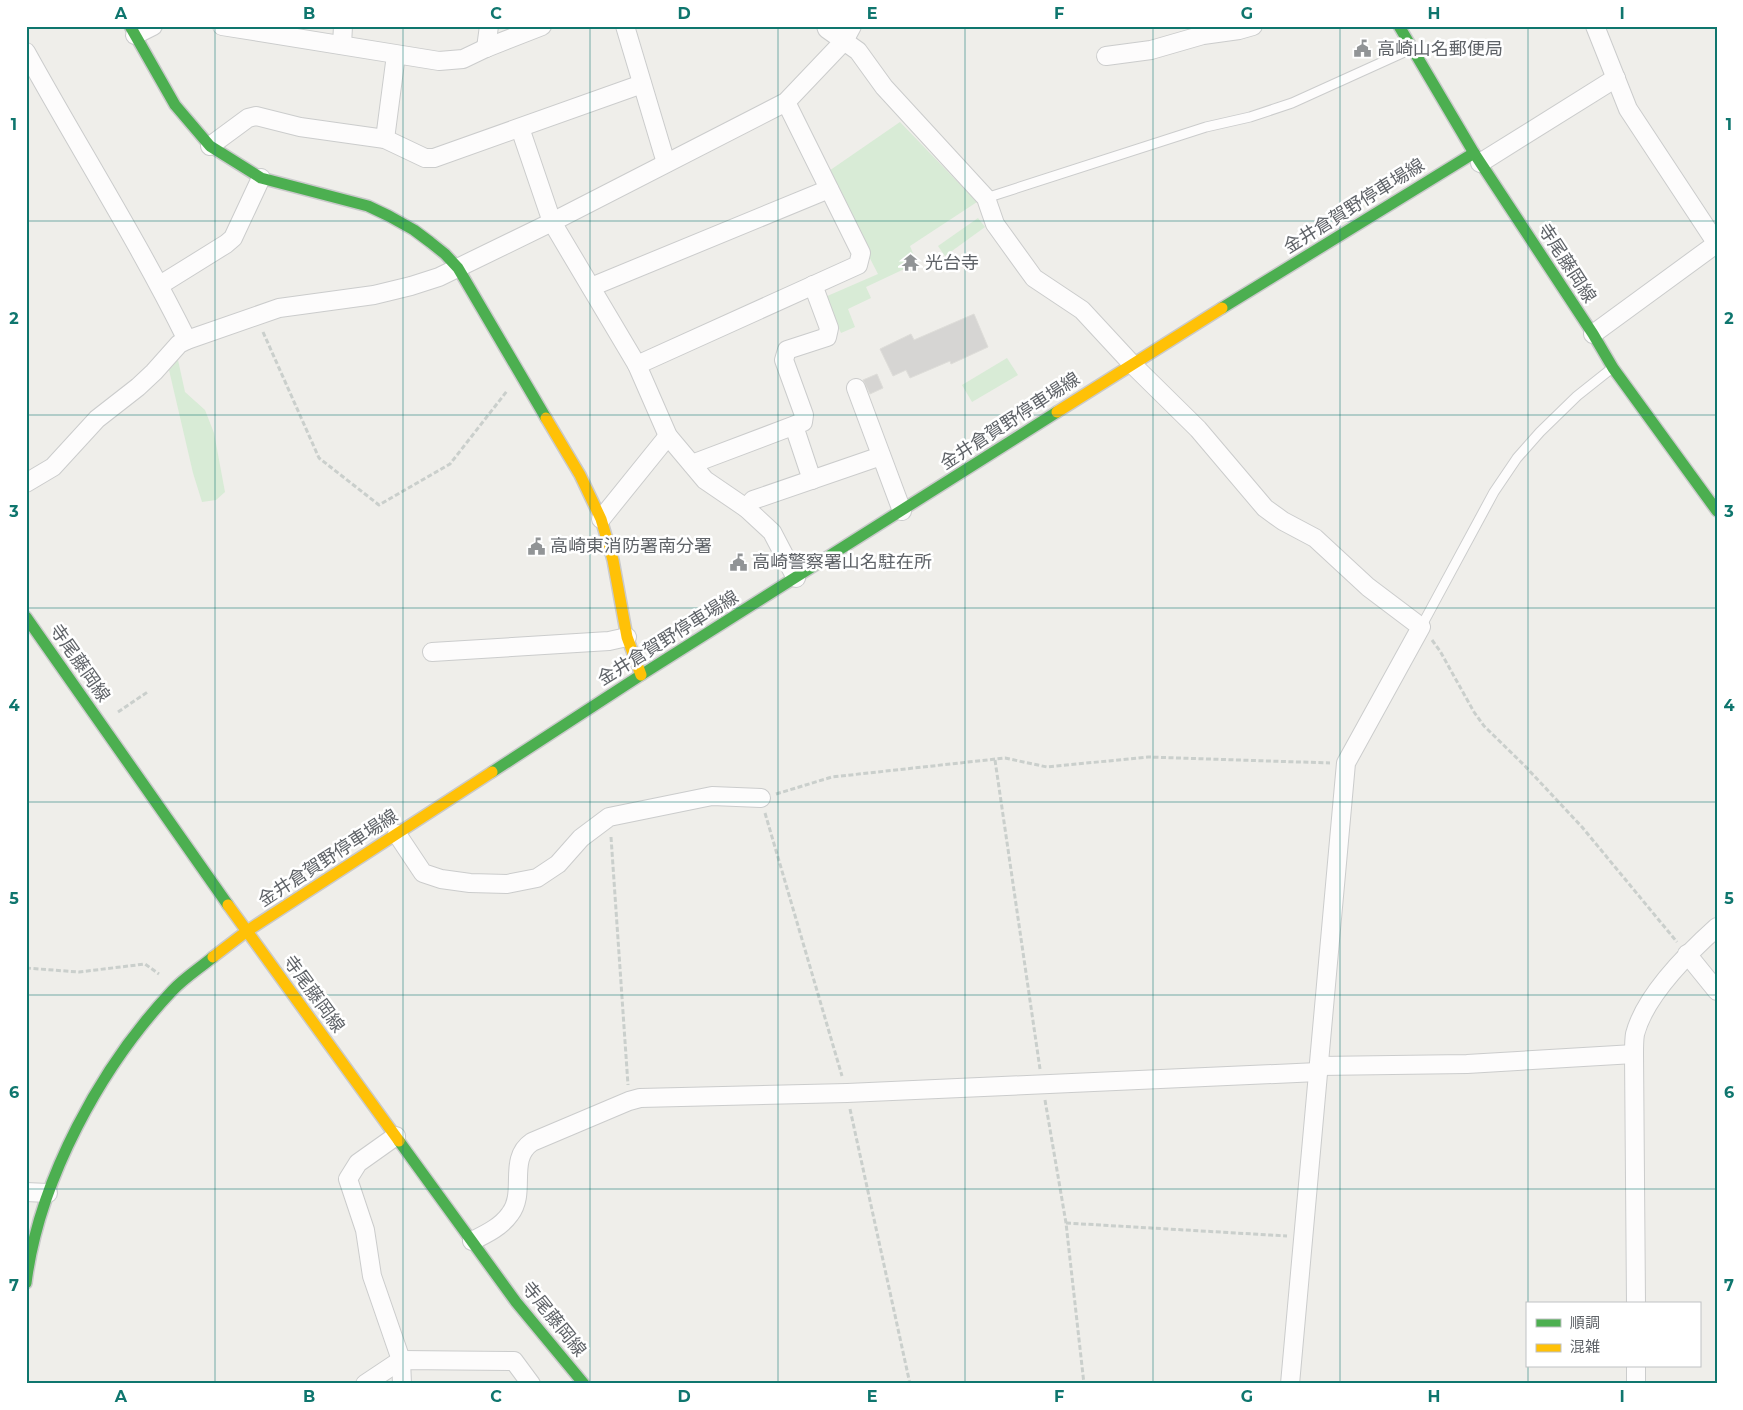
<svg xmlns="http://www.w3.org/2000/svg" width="1743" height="1410" viewBox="0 0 1743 1410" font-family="Montserrat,'Noto Sans JP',sans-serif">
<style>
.green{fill:#d8ebd6}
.building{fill:#d6d5d3;stroke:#deddd9}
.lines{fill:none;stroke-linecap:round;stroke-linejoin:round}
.lane-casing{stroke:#cbcccc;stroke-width:11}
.street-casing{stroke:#cbcccc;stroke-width:20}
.fast-casing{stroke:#cacacb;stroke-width:14}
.slow-casing{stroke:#cacacb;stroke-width:14}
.path{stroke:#cacfcc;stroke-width:3;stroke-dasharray:5 2.5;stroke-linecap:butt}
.lane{stroke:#fdfcfc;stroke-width:9}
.street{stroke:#fdfcfc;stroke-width:18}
.fast{stroke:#4caf50;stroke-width:11}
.slow{stroke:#ffc107;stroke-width:11}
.grid{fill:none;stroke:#0f766e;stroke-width:1;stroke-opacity:0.55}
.labels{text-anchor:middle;stroke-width:5;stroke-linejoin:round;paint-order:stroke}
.poi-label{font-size:18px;fill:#5f6368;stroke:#fff;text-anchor:start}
.street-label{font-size:18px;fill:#5f6368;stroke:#fff}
.neatline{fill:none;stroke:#0f766e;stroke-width:2}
.grid-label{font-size:16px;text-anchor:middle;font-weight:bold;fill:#0f766e}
</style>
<rect width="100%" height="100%" fill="#efeeea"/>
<!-- green -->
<g class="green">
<path d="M 900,122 L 977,202 L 910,246 L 917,263 L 866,287 L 871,298 L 848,309 L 855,327 L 841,333 L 825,297 L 878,274 L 826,173 Z"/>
<path d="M 978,218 L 985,227 L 945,256 L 938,246 Z"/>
<path d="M 1007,358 L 1018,375 L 972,402 L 962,385 Z"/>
<path d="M 178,360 L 185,392 L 205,410 L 214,433 L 225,492 L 216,500 L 202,502 L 193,473 L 169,370 Z"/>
</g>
<!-- building -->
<g class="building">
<path d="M 974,314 L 988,347 L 951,364 L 950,361 L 910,378 L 906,370 L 893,376 L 880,349 L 911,334 L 914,340 Z"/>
<path d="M 877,374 L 883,388 L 870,394 L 863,380 Z"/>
</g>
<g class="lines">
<defs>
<g id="lane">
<path d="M 986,198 L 1206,127 L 1250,117 L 1292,103 L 1409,50"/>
<path d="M 1421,627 L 1494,492 L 1517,458 L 1540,432 L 1577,396 L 1611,369"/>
</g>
<g id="street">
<path d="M 222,26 L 439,61 L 463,59 L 486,48 L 542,26"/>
<path d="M 625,26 L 666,163"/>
<path d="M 826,26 L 827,29 L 858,51 L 884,87 L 986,198 L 995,224 L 1034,278 L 1082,310 L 1132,364 L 1198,429 L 1265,508 L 1283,521 L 1315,538 L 1368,587 L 1421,627 L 1346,763 L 1290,1384"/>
<path d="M 1595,26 L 1628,109 L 1717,244"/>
<path d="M 135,35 L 153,26"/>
<path d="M 342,45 L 343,26"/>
<path d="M 486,48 L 489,26"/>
<path d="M 26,52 C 79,148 138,241 187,340"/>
<path d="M 1106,56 L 1151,50 L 1203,35 L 1239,30 L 1253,26"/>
<path d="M 520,128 L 552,222 L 637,365 L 668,436 L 705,480 L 746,508 L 772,532 L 796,578"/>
<path d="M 385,139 L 396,55"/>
<path d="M 210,146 L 248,118 L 256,116 L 300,127 L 385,139 L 425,158 L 434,158 L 642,84"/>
<path d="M 1480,163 L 1616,78"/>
<path d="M 160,285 L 226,244 L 233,238 L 261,178"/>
<path d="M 591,287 L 829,189"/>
<path d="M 1593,334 L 1716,244"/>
<path d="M 637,365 L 858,265 L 861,253 L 786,102"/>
<path d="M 856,388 L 902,511"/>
<path d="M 794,426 L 812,480"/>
<path d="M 692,464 L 803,422 L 804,415 L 784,360 L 787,350 L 827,337 L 829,328 L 813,285"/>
<path d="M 26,483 L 53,467 L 97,419 L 138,387 L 154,372 L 179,344 L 187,340 L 279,308 L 374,295 L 411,286 L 439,277 L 552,222 L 786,102 L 844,41 L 852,26"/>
<path d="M 746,508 L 753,500 L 881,456"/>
<path d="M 601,519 L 668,436"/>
<path d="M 432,652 L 609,641 L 627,637"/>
<path d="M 397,834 L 423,873 L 441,879 L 470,883 L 507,884 L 537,878 L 558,864 L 581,838 L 609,817 L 712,796 L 761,798"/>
<path d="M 1687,954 L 1717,991"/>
<path d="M 1319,1066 L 1467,1064 L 1634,1054"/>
<path d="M 396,1136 L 358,1163 L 348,1179 L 365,1230 L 372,1276 L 401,1360 L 402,1384"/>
<path d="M 26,1192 L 48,1193"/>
<path d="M 472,1241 C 486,1234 501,1227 510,1214 C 527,1192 507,1159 532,1142 L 629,1101 L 640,1098 L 847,1093 L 1318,1072"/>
<path d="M 1636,1304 L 1634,1054 C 1634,1047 1634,1040 1635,1034 C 1645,996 1688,953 1717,927"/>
<path d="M 1636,1366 L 1636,1384"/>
<path d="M 365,1384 L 401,1360 L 514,1361 L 531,1384"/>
</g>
<g id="fast">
<path d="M 130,26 L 175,105 L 210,146 L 261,178 L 368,206 L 389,216 L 414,230 L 430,242 L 445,254 L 458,268 L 546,418"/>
<path d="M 1399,26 L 1474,153 L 1593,334 L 1613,368 L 1717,511"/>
<path d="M 1222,308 L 1474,153"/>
<path d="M 26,617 L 228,905"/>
<path d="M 492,772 L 641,675 L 1057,412"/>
<path d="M 399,1141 L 516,1302 L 584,1384"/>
<path d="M 26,1283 C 39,1180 101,1066 172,991 C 184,978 200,968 213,957"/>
</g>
<g id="slow">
<path d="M 1057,412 L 1222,308"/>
<path d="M 546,418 L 580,475 L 601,519 L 613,560 L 627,637 L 641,675"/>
<path d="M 228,905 L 399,1141"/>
<path d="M 213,957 L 247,931 L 492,772"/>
</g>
</defs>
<!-- lane casing -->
<use href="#lane" class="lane-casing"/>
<!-- street casing -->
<use href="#street" class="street-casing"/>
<!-- fast casing -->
<use href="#fast" class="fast-casing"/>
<!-- slow casing -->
<use href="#slow" class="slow-casing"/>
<!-- path -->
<g class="path">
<path d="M 263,332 L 319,458 L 379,505 L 450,464 L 507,391"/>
<path d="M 1432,640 L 1440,651 L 1474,712 L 1484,726 L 1524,765 L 1582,827 L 1677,942"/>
<path d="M 118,712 L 149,691"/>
<path d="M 995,760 L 1040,1069"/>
<path d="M 776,794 L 832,777 L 1005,758 L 1047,767 L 1148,757 L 1330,763"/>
<path d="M 765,813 L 842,1076"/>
<path d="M 611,837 L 628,1085"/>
<path d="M 26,968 L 79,972 L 145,964 L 159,974"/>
<path d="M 1045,1100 L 1066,1223 L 1084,1384"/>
<path d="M 850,1109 L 910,1384"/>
<path d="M 1066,1223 L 1287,1236"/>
</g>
<!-- lane -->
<use href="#lane" class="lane"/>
<!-- street -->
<use href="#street" class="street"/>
<!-- fast -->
<use href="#fast" class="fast"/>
<!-- slow -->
<use href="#slow" class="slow"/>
</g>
<!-- grid -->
<path class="grid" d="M 215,26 L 215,1384M 403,26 L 403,1384M 590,26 L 590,1384M 778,26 L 778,1384M 965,26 L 965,1384M 1153,26 L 1153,1384M 1340,26 L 1340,1384M 1528,26 L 1528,1304M 26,221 L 1717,221M 26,415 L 1717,415M 26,608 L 1717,608M 26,802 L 1717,802M 26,995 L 1717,995M 26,1189 L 1717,1189M 1528,1366 L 1528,1384"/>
<!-- icons -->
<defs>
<symbol id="civic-bare" viewBox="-9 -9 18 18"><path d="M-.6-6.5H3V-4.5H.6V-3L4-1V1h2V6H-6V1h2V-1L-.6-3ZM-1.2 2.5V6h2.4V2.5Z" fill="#919496" stroke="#fff" stroke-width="2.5" paint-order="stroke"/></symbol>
<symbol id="temple-bare" viewBox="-9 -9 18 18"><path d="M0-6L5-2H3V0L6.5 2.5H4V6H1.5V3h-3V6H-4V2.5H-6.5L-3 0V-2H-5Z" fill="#919496" stroke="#fff" stroke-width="2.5" paint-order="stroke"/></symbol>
</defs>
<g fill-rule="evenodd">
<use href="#civic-bare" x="1350" y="36" width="25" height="25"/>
<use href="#temple-bare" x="898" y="250" width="25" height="25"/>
<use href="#civic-bare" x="524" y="534" width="25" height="25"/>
<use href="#civic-bare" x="726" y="550" width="25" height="25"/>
</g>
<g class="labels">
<!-- poi labels -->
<g class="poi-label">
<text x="1377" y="55">高崎山名郵便局</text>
<text x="925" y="269">光台寺</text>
<text x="550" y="552">高崎東消防署南分署</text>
<text x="752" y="568">高崎警察署山名駐在所</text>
</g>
<!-- street labels -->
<g class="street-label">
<text transform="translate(1354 206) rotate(-32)" y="6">金井倉賀野停車場線</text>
<text transform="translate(1567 263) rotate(57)" y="6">寺尾藤岡線</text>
<text transform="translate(1010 421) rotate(-33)" y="6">金井倉賀野停車場線</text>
<text transform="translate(668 638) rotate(-32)" y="6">金井倉賀野停車場線</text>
<text transform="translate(80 663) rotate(55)" y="6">寺尾藤岡線</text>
<text transform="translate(328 858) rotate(-33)" y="6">金井倉賀野停車場線</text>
<text transform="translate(314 994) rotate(54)" y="6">寺尾藤岡線</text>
<text transform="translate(554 1319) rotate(51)" y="6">寺尾藤岡線</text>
</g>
</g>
<!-- border -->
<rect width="1743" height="1410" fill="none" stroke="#ffffff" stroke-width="55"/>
<!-- legend -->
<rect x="1526" y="1302" width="175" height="65" fill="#ffffff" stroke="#bfc1c3"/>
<rect x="1536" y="1319" width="25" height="8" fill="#4caf50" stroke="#bfc1c3"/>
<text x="1570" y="1328" font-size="15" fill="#5f6368">順調</text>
<rect x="1536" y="1344" width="25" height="8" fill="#ffc107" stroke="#bfc1c3"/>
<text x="1570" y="1352" font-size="15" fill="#5f6368">混雑</text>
<rect x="28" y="28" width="1688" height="1354" class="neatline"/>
<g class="grid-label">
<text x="121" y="19">A</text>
<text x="309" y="19">B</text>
<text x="496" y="19">C</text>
<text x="684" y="19">D</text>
<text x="872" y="19">E</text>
<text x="1059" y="19">F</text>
<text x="1247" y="19">G</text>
<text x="1434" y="19">H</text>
<text x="1622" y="19">I</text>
<text x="14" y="130">1</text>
<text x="1729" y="130">1</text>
<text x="14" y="324">2</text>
<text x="1729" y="324">2</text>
<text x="14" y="517">3</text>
<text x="1729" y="517">3</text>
<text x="14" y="711">4</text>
<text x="1729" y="711">4</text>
<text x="14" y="904">5</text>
<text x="1729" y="904">5</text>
<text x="14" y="1098">6</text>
<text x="1729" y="1098">6</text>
<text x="14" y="1291">7</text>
<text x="1729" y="1291">7</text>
<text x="121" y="1402">A</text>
<text x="309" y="1402">B</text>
<text x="496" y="1402">C</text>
<text x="684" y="1402">D</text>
<text x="872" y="1402">E</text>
<text x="1059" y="1402">F</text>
<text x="1247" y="1402">G</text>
<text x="1434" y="1402">H</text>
<text x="1622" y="1402">I</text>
</g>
</svg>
